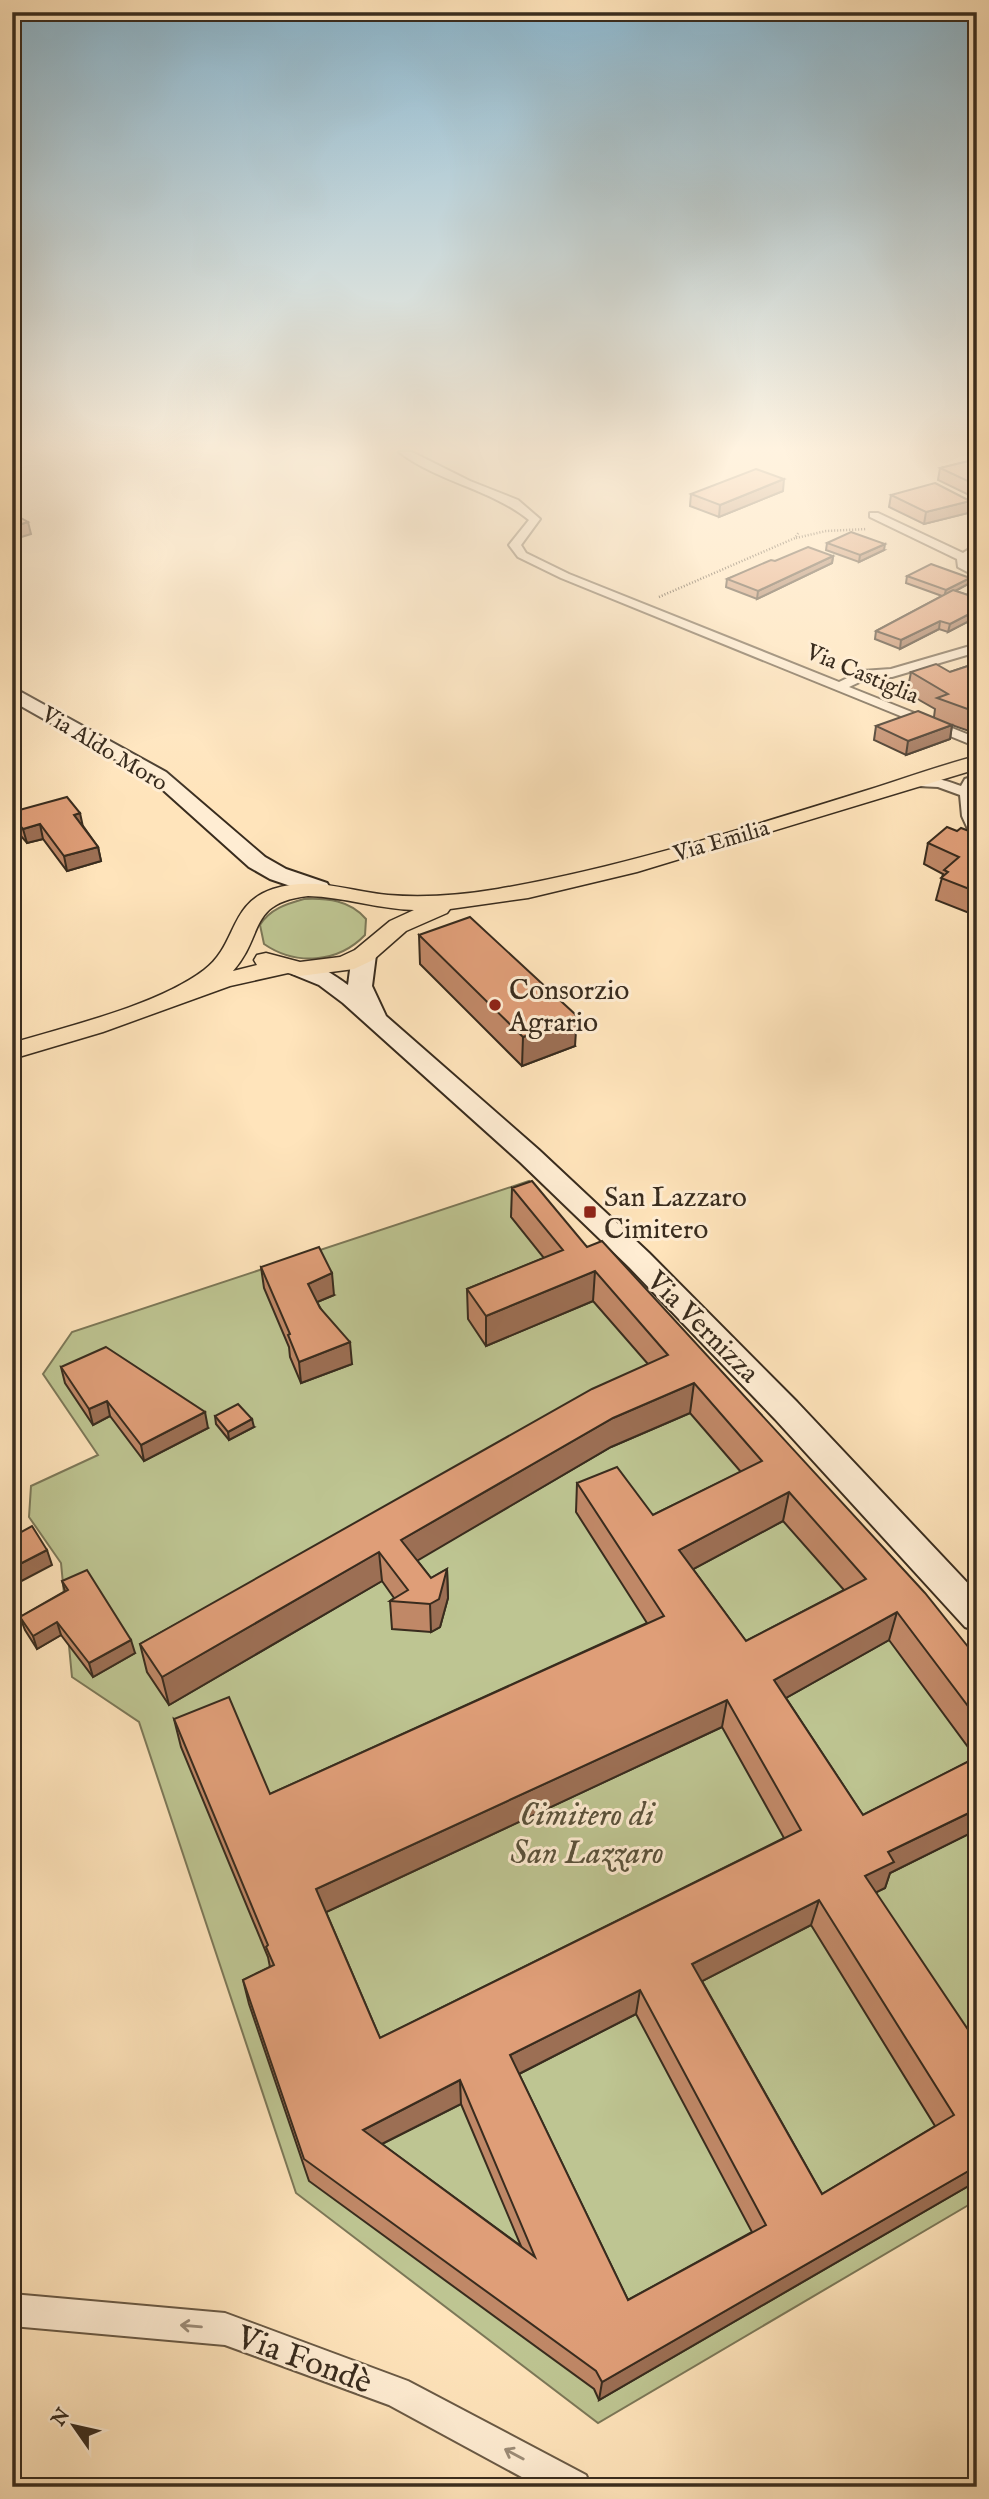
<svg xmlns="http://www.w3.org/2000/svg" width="989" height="2499" viewBox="0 0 989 2499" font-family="'IM FELL English',serif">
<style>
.green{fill:#bec592;stroke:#7c7858;stroke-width:2}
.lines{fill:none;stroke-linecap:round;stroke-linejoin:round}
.street-casing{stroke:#6a5a45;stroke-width:4}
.secondary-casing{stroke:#392c1e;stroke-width:4}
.primary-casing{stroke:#392c1e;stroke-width:3}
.path{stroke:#392c1e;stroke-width:2.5;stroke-dasharray:1 2;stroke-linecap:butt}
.street{fill:#ffedd3;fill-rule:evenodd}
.secondary{fill:#ffedd3;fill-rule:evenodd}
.primary{fill:#ffe4bb;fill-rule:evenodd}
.wall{fill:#c08867;stroke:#392c1e;stroke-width:2;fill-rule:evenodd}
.shaded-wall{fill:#9c6f54;stroke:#392c1e;stroke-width:2}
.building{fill:#df9e78;stroke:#392c1e;stroke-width:2;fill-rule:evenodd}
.oneway{stroke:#9c8c78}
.poi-dot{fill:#8f2418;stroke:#ffedd3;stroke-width:2.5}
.labels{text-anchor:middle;stroke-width:6;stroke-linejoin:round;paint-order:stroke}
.far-street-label{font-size:23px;fill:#392c1e;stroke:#ffedd3}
.poi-label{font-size:28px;fill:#392c1e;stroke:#ffedd3;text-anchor:start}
.street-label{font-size:28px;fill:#392c1e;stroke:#ffedd3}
.near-park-label{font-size:33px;font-style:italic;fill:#5a523b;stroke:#ffedd3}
.near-street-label{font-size:33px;fill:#392c1e;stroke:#ffedd3}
</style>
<rect width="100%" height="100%" fill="#ffe4bb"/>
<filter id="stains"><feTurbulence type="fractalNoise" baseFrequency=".00286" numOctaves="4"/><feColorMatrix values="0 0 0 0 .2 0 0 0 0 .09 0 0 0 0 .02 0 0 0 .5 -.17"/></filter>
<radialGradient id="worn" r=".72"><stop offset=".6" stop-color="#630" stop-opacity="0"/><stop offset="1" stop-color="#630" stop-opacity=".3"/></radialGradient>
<!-- green -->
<g class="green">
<path d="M 304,899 C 327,898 350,900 366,919 L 365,935 C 338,963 296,966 264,944 L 260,925 C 270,909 286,904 304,899 Z"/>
<path d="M 529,1181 L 706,1386 L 977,1687 L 977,2200 L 598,2423 L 296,2193 L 139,1722 L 72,1677 L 61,1563 L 29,1517 L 31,1486 L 98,1455 L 43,1374 L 72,1332 Z"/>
</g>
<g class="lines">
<defs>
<g id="street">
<path d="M 399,452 L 412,452 L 470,481 L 518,500 L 540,519 L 521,545 L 526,553 L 569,574 L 839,682 L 862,671 L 891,669 L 977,644 L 977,652 L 892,677 L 868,678 L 849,687 L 977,738 L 977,747 L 561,578 L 518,557 L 509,545 L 529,520 C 491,489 438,482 399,452 Z"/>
<path d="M 870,513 L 878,513 L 963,553 L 977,544 L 977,553 L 967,562 L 977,569 L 977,577 L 958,567 L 957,559 L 870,517 Z"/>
<path d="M 977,775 L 974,795 L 977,839 L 972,838 L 962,816 L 960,795 L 938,787 L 917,786 L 910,782 C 923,772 947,781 961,786 L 965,779 Z"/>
<path d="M 12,2294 L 225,2313 L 408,2381 L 586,2475 L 591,2487 L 540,2487 L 389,2405 L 225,2345 L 12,2326 Z"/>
</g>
<g id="secondary">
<path d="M 12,687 L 166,772 L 265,857 L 286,869 L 327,883 L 330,888 L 327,893 L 311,893 L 270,879 L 249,867 L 152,780 L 12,701 Z"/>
<path d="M 364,948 L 372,950 L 376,955 L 372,986 L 386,1016 L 539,1150 L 649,1253 L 797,1402 L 977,1593 L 977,1631 L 965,1627 L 775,1419 L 629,1267 L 520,1162 L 343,1003 L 319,985 L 292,974 L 288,969 L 292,964 C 311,959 333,974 348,985 L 352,955 L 356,950 Z"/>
</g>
<path id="primary" d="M 977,756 L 977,769 L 637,872 L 528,898 L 450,909 L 447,913 L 406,931 L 373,960 L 354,969 L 300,976 L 288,973 L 230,986 L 103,1032 L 12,1059 L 12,1043 C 69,1026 158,1005 204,970 C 238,944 228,904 273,889 C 314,876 347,891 388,895 C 425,898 462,895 498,889 C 625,867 748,827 871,789 C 906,778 941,765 977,756 ZM 308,896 C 344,897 378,909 414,910 L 390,921 L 355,950 L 340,957 L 300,962 L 266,953 L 257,955 L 254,960 L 257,965 L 233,971 C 265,935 247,903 308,896 Z"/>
</defs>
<!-- street casing -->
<use href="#street" class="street-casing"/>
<!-- secondary casing -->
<use href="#secondary" class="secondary-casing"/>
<!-- primary casing -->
<use href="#primary" class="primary-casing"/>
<!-- path -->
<g class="path">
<path d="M 796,538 L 826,531 L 867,529"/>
<path d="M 659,597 L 795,538 L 799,532"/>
</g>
<!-- street -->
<use href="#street" class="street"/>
<!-- secondary -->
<use href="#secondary" class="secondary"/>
<!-- primary -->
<use href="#primary" class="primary"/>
</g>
<!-- wall -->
<g class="wall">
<path d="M 977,459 L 977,495 L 971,496 L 938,480 L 940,468 Z"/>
<path d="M 783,491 L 719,517 L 690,506 L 691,494 Z"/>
<path d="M 891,495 L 968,513 L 924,524 L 889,507 Z"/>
<path d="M 827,543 L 884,550 L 859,562 L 826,550 Z"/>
<path d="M 833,556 L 832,563 L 757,599 L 726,587 L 727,579 L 775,561 Z"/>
<path d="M 907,576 L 968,584 L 955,591 L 977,598 L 977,617 L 948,632 L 939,629 L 900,649 L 875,639 L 876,631 L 942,596 L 906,583 Z"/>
<path d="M 977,663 L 977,729 L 969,731 L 952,725 L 950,739 L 906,755 L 874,740 L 876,726 L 934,717 L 935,709 L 907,693 L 911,672 L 950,672 Z"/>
<path d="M 12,812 L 83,826 L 98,847 L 101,861 L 67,871 L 43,839 L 27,843 L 13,827 Z"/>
<path d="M 957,831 L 977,834 L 977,916 L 936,900 L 943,874 L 924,864 L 928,843 Z"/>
<path d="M 419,935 L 575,1046 L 522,1066 L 420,964 Z"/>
<path d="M 512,1188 L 587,1247 L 977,1658 L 977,1830 L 890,1873 L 885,1888 L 876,1892 L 977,2181 L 599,2400 L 594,2389 L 309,2181 L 249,2004 L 243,1980 L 270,1967 L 268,1957 L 181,1747 L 174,1719 L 270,1794 L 647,1623 L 576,1512 L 577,1483 L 653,1515 L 741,1472 L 690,1413 L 611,1447 L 417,1560 L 431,1578 L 447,1569 L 448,1598 L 440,1627 L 431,1632 L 392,1629 L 390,1601 L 394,1598 L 382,1581 L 169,1705 L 147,1672 L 140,1644 L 648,1364 L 593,1301 L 486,1346 L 468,1319 L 467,1289 L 544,1258 L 511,1217 ZM 783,1521 L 844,1590 L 746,1641 L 693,1569 ZM 889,1640 L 976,1758 L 863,1815 L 786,1698 ZM 722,1727 L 784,1838 L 380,2038 L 326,1912 ZM 811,1925 L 935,2126 L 822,2194 L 702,1981 ZM 636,2014 L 752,2232 L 628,2300 L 519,2074 ZM 461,2104 L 521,2246 L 382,2144 Z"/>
<path d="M 261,1267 L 334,1295 L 317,1302 L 352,1364 L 301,1383 L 290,1357 L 289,1347 L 264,1288 Z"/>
<path d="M 61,1367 L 208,1428 L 144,1461 L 110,1416 L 93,1425 L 65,1383 Z"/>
<path d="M 215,1416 L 254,1427 L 229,1440 L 216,1424 Z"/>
<path d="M 62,1581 L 135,1653 L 93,1677 L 61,1635 L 37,1649 L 25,1630 L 20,1617 L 65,1591 Z"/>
</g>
<!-- shaded-wall -->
<g class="shaded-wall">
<path d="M 784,479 L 783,491 L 719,517 L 720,505 Z"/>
<path d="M 977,483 L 977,495 L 971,496 L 974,484 Z"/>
<path d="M 970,501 L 968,513 L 924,524 L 926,512 Z"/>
<path d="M 28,522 L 31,534 L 12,540 L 12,527 Z"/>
<path d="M 885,544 L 884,550 L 859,562 L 860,555 Z"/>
<path d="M 833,556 L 832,563 L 757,599 L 758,591 Z"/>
<path d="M 970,578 L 968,584 L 944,597 L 946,590 Z"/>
<path d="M 977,610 L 977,617 L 948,632 L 950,624 Z"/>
<path d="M 940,621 L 939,629 L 900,649 L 901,640 Z"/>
<path d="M 977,710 L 977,729 L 969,731 L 973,711 Z"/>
<path d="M 952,725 L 950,739 L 906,755 L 908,741 Z"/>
<path d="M 80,813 L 83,827 L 74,815 Z"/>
<path d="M 40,824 L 43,839 L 27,843 L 23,829 Z"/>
<path d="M 98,847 L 101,861 L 67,871 L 64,856 Z"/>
<path d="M 577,1016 L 575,1046 L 522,1066 L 523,1037 Z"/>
<path d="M 595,1271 L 593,1301 L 486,1346 L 486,1316 Z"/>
<path d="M 332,1273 L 334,1295 L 310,1305 L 308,1284 Z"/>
<path d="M 350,1342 L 352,1364 L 301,1383 L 299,1362 Z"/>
<path d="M 694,1383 L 690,1413 L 611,1447 L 403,1569 L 401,1540 L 613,1418 Z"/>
<path d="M 107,1401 L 110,1416 L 93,1425 L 89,1409 Z"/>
<path d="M 205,1412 L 208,1428 L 144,1461 L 141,1445 Z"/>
<path d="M 252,1419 L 254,1427 L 229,1440 L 228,1432 Z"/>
<path d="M 789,1492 L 783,1521 L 675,1579 L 679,1550 Z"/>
<path d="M 47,1550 L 52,1565 L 12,1586 L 12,1568 Z"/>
<path d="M 379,1552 L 382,1581 L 169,1705 L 162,1677 Z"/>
<path d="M 447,1569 L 448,1598 L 440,1627 L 431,1632 L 430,1604 Z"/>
<path d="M 897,1612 L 889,1640 L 768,1708 L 774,1680 Z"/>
<path d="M 57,1622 L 61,1635 L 37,1649 L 33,1636 Z"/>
<path d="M 131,1640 L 135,1653 L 93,1677 L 89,1663 Z"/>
<path d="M 727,1700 L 722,1727 L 320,1915 L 316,1889 Z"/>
<path d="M 977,1809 L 977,1830 L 890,1873 L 885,1888 L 857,1902 L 865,1876 L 888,1852 Z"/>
<path d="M 819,1900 L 811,1925 L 687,1989 L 692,1964 Z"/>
<path d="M 640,1990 L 636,2014 L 509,2079 L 510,2055 Z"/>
<path d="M 460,2080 L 461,2104 L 366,2152 L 363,2130 Z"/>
<path d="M 977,2166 L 977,2181 L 599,2400 L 602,2382 Z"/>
</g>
<!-- building -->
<g class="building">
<path d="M 977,459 L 977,483 L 974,484 L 940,468 Z"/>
<path d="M 756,469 L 784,479 L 720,505 L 691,494 Z"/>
<path d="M 935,483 L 970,501 L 926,512 L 891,495 Z"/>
<path d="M 12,513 L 28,522 L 12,527 Z"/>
<path d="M 851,532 L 885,544 L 860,555 L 827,543 Z"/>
<path d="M 808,547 L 833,556 L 758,591 L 727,579 L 771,560 L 775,561 Z"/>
<path d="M 931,564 L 970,578 L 946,590 L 907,576 Z"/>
<path d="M 953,590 L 977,598 L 977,610 L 950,624 L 940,621 L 901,640 L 876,631 Z"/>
<path d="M 977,663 L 977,710 L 973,711 L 937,698 L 948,694 L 911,672 L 936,664 L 950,672 Z"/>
<path d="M 918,711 L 952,725 L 908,741 L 876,726 Z"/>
<path d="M 67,797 L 80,813 L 74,815 L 98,847 L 64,856 L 40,824 L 23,829 L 12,815 L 12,812 Z"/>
<path d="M 947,827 L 957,831 L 961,828 L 977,834 L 977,892 L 941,878 L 948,872 L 944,870 L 959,857 L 928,843 Z"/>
<path d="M 470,917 L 577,1016 L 523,1037 L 419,935 Z"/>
<path d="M 532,1181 L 587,1247 L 602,1241 L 925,1593 L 977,1658 L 977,1718 L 897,1612 L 774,1680 L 863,1815 L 977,1757 L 977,1809 L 888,1852 L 894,1862 L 865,1876 L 977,2043 L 977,2166 L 602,2382 L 596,2371 L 304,2159 L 243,1980 L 274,1965 L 266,1947 L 268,1945 L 174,1719 L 229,1697 L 270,1794 L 664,1616 L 577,1483 L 617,1467 L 653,1515 L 762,1461 L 694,1383 L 613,1418 L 401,1540 L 431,1578 L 447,1569 L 439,1599 L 430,1604 L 390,1601 L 408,1590 L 379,1552 L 162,1677 L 140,1644 L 592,1389 L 668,1355 L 595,1271 L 486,1316 L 467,1289 L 563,1250 L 512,1188 ZM 789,1492 L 866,1579 L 746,1641 L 679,1550 ZM 727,1700 L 801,1830 L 380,2038 L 316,1889 ZM 819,1900 L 954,2115 L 822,2194 L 692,1964 ZM 640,1990 L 766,2225 L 628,2300 L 510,2055 ZM 460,2080 L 535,2257 L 363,2130 Z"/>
<path d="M 319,1247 L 332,1273 L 308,1284 L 320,1308 L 350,1342 L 299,1362 L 288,1335 L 290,1334 L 261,1267 Z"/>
<path d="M 106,1347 L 205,1412 L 141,1445 L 107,1401 L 89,1409 L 61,1367 Z"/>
<path d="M 238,1404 L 252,1419 L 228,1432 L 215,1416 Z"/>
<path d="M 32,1526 L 47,1550 L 12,1568 L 12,1537 Z"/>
<path d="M 87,1570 L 131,1640 L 89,1663 L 57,1622 L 33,1636 L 20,1617 L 68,1590 L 62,1581 Z"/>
</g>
<!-- one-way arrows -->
<defs><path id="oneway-shaft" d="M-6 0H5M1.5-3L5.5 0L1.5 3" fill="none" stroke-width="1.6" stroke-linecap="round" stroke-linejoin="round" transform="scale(1.75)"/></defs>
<g class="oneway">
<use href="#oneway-shaft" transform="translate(191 2326) rotate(-175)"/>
<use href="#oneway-shaft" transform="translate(514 2454) rotate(-152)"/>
</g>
<!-- sky -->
<linearGradient id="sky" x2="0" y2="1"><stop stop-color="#8bb8d1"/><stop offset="0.56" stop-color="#fff3e0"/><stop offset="1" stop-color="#fff3e0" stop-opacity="0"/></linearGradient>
<rect width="989" height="802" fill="url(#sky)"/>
<!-- markers -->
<g class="poi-dot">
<circle cx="495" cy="1005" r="7"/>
<rect x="583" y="1205" width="14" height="14" rx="3.5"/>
</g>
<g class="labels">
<!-- far-street labels -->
<g class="far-street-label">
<text transform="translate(863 673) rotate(23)" y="8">Via Castiglia</text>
<text transform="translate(105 748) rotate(31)" y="8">Via Aldo Moro</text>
<text transform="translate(721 840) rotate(-16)" y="8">Via Emilia</text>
</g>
<!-- poi labels -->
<g class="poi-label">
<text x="509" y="999">Consorzio<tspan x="509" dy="32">Agrario</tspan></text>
<text x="604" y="1206">San Lazzaro<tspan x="604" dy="32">Cimitero</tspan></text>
</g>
<!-- street labels -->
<g class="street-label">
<text transform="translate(704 1326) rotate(45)" y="10">Via Vernizza</text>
</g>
<!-- near-park labels -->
<g class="near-park-label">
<text x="587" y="1825">Cimitero di<tspan x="587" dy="38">San Lazzaro</tspan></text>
</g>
<!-- near-street labels -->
<g class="near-street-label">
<text transform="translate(305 2358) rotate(20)" y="12">Via Fondè</text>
</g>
</g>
<!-- margin -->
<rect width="989" height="2499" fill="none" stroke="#ffe4bb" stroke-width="42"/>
<rect x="14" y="14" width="961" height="2471" fill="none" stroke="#392c1e" stroke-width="3.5"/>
<rect x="21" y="21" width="947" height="2457" fill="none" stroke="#392c1e" stroke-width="2"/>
<!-- north arrow -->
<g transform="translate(74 2426) rotate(304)" stroke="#ffedd3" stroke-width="5" paint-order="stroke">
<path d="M0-5L12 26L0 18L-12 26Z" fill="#392c1e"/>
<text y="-10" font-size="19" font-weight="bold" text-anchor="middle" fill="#392c1e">N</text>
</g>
<rect width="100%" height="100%" filter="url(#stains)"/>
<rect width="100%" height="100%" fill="url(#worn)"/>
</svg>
